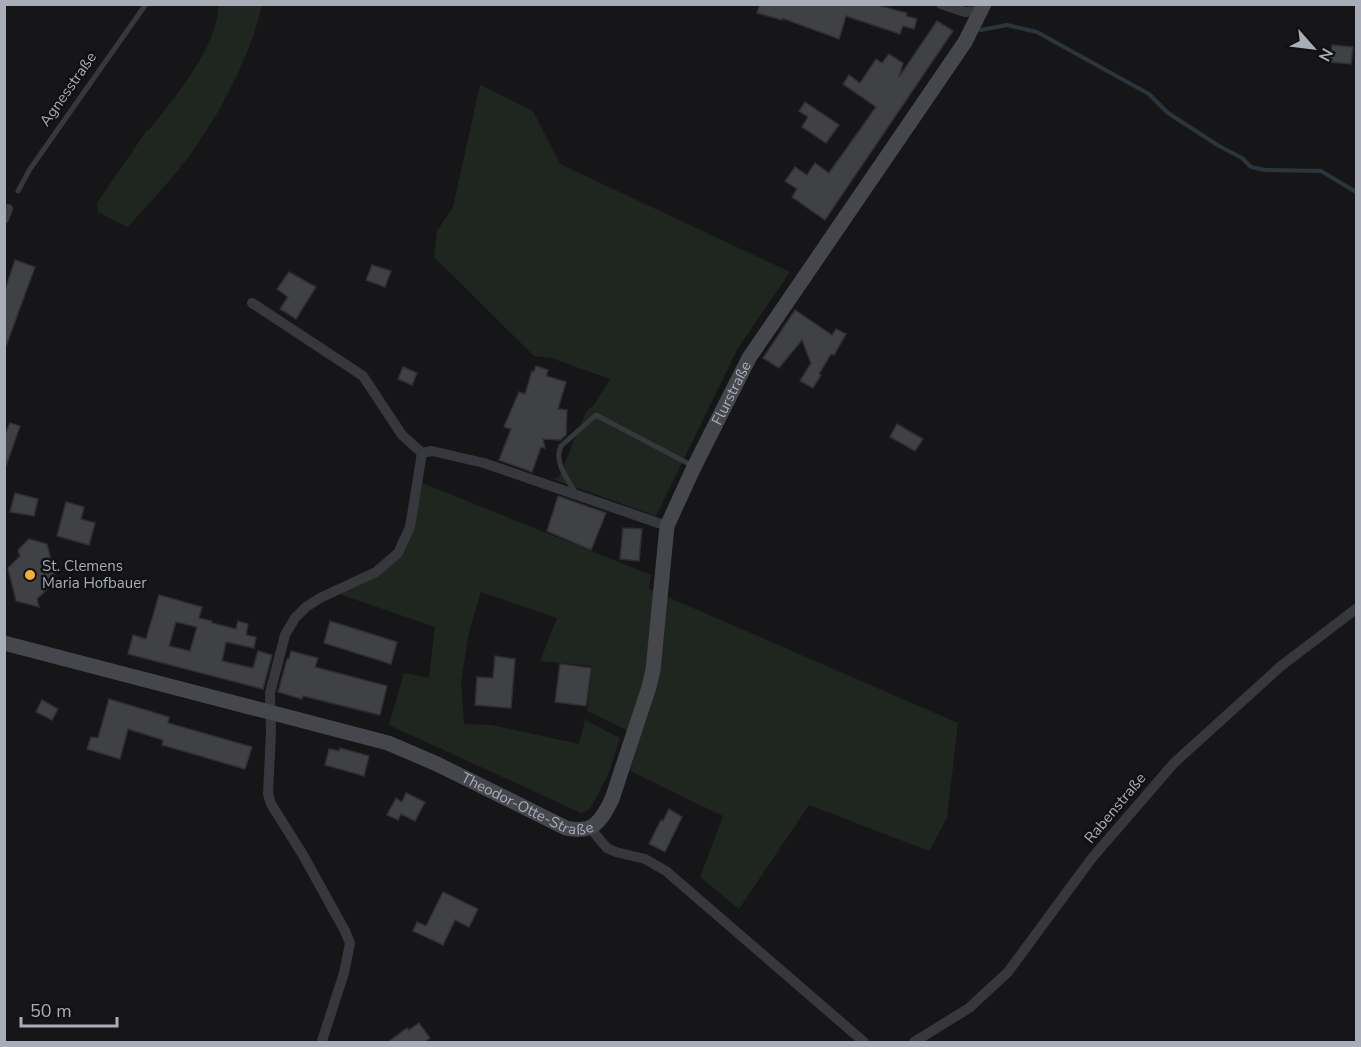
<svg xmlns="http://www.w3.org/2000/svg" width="1361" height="1047" viewBox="0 0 1361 1047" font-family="'Nunito Sans',sans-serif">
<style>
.green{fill:#1e261f}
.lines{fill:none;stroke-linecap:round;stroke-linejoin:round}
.stream{stroke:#2c353c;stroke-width:4}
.building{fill:#404145;stroke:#303034;stroke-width:1.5;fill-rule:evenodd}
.lane{stroke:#37383d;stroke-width:5}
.street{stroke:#37383d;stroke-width:10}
.secondary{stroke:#45474d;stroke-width:15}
.poi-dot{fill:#f2b134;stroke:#111113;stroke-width:2}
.labels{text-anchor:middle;stroke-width:5;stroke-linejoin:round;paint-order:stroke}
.street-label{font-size:15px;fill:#a8adb8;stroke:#111113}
.poi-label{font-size:15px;fill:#a8adb8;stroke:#111113;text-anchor:start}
</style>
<rect width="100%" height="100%" fill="#161618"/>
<!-- green -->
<g class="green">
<path d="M 219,5 L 262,5 C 250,58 216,122 183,164 C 166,186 146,206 128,227 L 98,212 L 97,203 L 147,130 L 149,130 C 176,96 216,49 219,5 Z"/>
<path d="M 480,85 L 533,111 L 560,164 L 790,272 L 738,348 L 656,516 L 552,479 L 559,477 L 587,410 L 594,405 L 610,379 L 551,358 L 534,356 L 434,257 L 437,231 L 453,207 Z"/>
<path d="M 420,482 L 651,575 L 649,589 L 958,723 L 947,818 L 929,851 L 809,805 L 739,909 L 700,877 L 723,816 L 630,771 L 639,736 L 587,711 L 592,666 L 540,661 L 557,618 L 481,592 L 469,632 L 461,681 L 464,724 L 492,725 L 579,744 L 585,720 L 620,738 L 608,775 L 590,809 L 581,813 L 389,725 L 404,673 L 429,678 L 435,627 L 336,593 L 402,554 Z"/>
</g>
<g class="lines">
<!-- stream -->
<path class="stream" d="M 981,30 L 1007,25 L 1037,32 L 1149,94 L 1168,113 L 1219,146 L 1242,158 L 1251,167 L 1265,170 L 1321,171 L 1356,192"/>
</g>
<!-- building -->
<g class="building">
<path d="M 760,4 L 873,4 L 907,13 L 906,16 L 917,19 L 914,29 L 903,26 L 900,34 L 846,16 L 839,39 L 782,18 L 782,20 L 757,13 Z"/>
<path d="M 937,21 L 953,31 L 825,220 L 792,197 L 797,189 L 785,181 L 795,167 L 807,175 L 815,163 L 829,173 L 876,107 L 843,84 L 849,75 L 860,83 L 876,59 L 882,63 L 889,54 L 903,63 L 899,77 Z"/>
<path d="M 1332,45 L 1353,47 L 1351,64 L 1330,62 Z"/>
<path d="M 805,102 L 839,125 L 826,143 L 802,127 L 808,117 L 799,111 Z"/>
<path d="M 15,260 L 35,267 L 6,346 L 4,345 L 4,293 Z"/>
<path d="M 372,265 L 391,271 L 385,287 L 366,280 Z"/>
<path d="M 289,272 L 316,287 L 296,319 L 280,309 L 288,297 L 277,289 Z"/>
<path d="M 795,310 L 832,335 L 836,329 L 846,334 L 834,355 L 831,354 L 819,374 L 821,375 L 813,388 L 800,381 L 811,363 L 802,340 L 779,368 L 763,358 Z"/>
<path d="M 536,366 L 548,370 L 546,376 L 566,382 L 558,409 L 567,410 L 566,435 L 560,440 L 543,439 L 545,448 L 541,447 L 532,472 L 499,460 L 511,429 L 504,427 L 519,392 L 525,394 L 532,371 L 534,372 Z"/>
<path d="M 403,367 L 417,373 L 412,385 L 398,379 Z"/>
<path d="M 10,423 L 20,426 L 6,466 L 4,437 Z"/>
<path d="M 897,424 L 923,439 L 915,451 L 890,437 Z"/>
<path d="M 15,493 L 38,499 L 34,516 L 10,512 Z"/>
<path d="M 558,496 L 606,513 L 591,550 L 547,531 Z"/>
<path d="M 66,502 L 84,507 L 81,519 L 95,523 L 89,545 L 57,536 Z"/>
<path d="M 623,528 L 642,529 L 639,561 L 620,559 Z"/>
<path d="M 29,539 L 47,544 L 56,580 L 37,599 L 39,607 L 16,601 L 8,568 L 20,556 L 18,550 Z"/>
<path d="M 159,595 L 202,607 L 199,618 L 212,621 L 212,623 L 236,629 L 238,621 L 248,624 L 246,635 L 256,637 L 254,648 L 226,642 L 222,661 L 253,668 L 258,651 L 272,655 L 263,689 L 128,654 L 133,635 L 146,639 ZM 176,622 L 197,627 L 190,651 L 169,646 Z"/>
<path d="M 330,621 L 397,642 L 391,664 L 324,643 Z"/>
<path d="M 291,651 L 318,658 L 315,667 L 387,686 L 380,715 L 303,696 L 302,699 L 278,692 L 287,659 L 289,659 Z"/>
<path d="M 495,656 L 515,659 L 511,708 L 475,705 L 477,677 L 493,678 Z"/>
<path d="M 560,664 L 591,668 L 586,706 L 555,702 Z"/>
<path d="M 109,699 L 169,717 L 168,723 L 252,747 L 245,769 L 162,745 L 163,740 L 128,729 L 120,759 L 87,749 L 91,737 L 98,738 Z"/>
<path d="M 42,700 L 58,709 L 52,720 L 36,712 Z"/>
<path d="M 340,748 L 369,756 L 364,776 L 325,765 L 329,749 L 339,751 Z"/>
<path d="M 406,793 L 425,802 L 415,821 L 401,814 L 398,820 L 387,815 L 396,798 L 402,802 Z"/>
<path d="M 669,809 L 682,817 L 665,852 L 649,844 L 661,820 L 663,821 Z"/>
<path d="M 443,892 L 478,909 L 469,927 L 455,920 L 443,945 L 413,931 L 417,922 L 426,926 Z"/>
<path d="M 419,1023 L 430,1038 L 424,1042 L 388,1042 L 407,1028 L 409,1030 Z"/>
</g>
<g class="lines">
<!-- lane -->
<g class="lane">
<path d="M 18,191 L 30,169 L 146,4"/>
<path d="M 576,494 C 568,479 553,462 561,446 L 596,415 L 693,466"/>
</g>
<!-- street -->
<g class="street">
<path d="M 941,4 L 965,12 L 981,11"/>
<path d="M 4,219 L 8,209"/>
<path d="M 252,303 L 363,376 L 402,435 L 422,453 L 432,451 L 484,463 L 667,526"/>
<path d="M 590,828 L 607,848 L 616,852 L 645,859 L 666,871 L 864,1042"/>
<path d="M 322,1041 L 344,973 L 350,943 L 345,931 L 303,855 L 271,804 L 268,794 L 271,732 L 270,693 L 285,635 L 295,618 L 306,607 L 320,598 L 376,572 L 398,553 L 410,527 L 422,453"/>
<path d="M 914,1042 L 969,1008 L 1008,972 L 1092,858 L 1174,763 L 1281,666 L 1356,609"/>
</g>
<!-- secondary -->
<path class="secondary" id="s1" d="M 4,643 L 388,743 L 437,764 L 566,828 C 593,834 601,822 612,799 L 649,687 L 653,670 L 667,526 L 694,467 L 749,358 L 965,42 L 984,4"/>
</g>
<!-- markers -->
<circle class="poi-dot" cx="30" cy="575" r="6"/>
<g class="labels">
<!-- street labels -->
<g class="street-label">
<text transform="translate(68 89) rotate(-55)" y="5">Agnesstraße</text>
<text dy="5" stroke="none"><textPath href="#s1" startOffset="1083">Flurstraße</textPath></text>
<text dy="5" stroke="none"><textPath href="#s1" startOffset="550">Theodor-Otte-Straße</textPath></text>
<text transform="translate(1115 808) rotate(-50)" y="5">Rabenstraße</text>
</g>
<!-- poi labels -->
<g class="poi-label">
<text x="42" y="571">St. Clemens<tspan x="42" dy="17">Maria Hofbauer</tspan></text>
</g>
</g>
<!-- border -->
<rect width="1361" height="1047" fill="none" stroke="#a8adb8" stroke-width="12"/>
<!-- north arrow -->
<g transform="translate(1313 48) rotate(118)" stroke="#111113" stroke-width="4.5" paint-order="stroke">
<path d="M0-4.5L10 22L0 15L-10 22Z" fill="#a8adb8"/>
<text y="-9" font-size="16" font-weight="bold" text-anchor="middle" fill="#a8adb8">N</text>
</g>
<!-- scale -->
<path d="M21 1017v9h96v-9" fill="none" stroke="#a8adb8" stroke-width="3"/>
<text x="30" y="1017" font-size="18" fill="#a8adb8" stroke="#111113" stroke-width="4.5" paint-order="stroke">50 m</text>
</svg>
